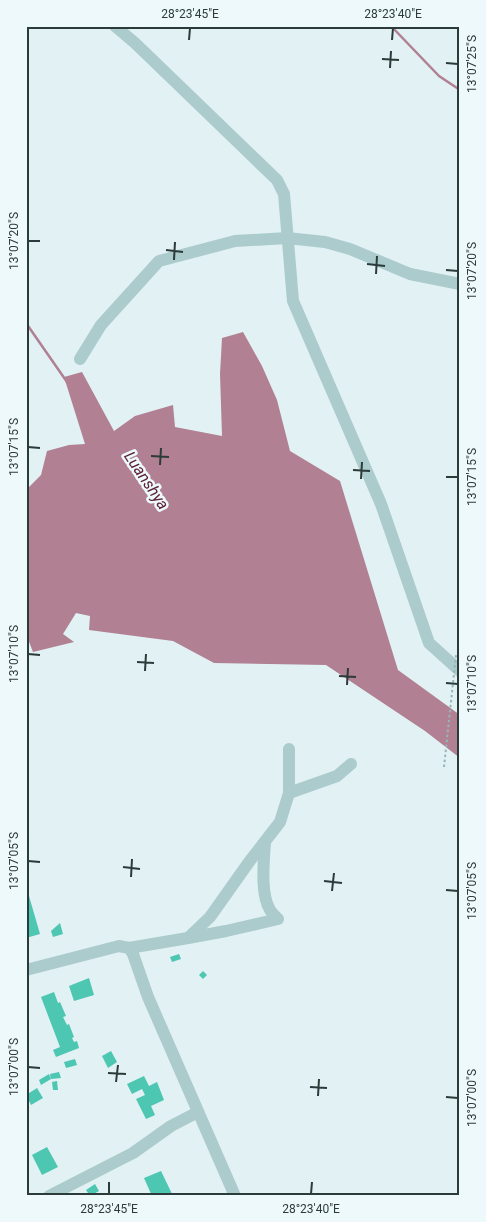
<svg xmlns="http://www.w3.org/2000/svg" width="486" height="1222" viewBox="0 0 486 1222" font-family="Roboto,sans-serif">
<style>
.water{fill:#b18092}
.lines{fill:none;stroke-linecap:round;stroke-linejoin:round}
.stream{stroke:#b18092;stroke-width:2.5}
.building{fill:#4dc6b2}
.minor{stroke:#accbcc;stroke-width:12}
.path-bridge{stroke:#96b7b8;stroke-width:2;stroke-dasharray:2.5 2.5;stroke-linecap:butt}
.ticks{fill:none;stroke:#2b3b39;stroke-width:2}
.labels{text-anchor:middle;stroke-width:5;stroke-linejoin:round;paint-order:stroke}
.water-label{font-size:16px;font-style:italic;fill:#5d2035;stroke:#eef9fb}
.neatline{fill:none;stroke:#2b3b39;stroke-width:2}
.ticks-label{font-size:12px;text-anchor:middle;fill:#2b3b39}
</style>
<rect width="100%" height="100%" fill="#e1f1f4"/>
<!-- water -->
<path class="water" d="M 243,332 L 262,366 L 277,400 L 290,451 L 340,481 L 398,670 L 460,715 L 460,758 L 425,731 L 326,665 L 214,663 L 173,641 L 89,630 L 90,616 L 76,613 L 63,634 L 74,642 L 33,652 L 26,634 L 26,490 L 41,475 L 47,451 L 69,445 L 85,444 L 64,377 L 82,372 L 114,431 L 135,416 L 173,405 L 175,427 L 222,436 L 220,374 L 222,338 Z"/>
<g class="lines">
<!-- stream -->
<g class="stream">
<path d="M 391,26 L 439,76 L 460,90"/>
<path d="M 26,323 L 67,382"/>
</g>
</g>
<!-- building -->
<g class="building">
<path d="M 29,896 L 40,934 L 26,938 L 26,897 Z"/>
<path d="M 60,923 L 63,934 L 53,937 L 51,931 Z"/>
<path d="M 179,954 L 181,959 L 172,962 L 170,957 Z"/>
<path d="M 203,971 L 207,975 L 203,979 L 199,975 Z"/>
<path d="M 89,978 L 94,995 L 74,1001 L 69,986 Z"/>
<path d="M 54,992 L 58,1003 L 60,1002 L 66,1016 L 63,1017 L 67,1025 L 69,1024 L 74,1037 L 72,1038 L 74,1042 L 77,1041 L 79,1048 L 56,1057 L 53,1050 L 60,1047 L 41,997 Z"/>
<path d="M 111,1051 L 117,1062 L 108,1068 L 102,1056 Z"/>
<path d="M 75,1059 L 77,1065 L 66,1068 L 64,1062 Z"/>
<path d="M 59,1072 L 61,1078 L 51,1079 L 41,1085 L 39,1080 L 49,1074 L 51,1079 L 50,1074 Z"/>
<path d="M 144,1076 L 149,1086 L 157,1082 L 164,1100 L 151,1106 L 155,1115 L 146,1119 L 136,1099 L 145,1095 L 142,1089 L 132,1094 L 127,1084 Z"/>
<path d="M 57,1081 L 58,1090 L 53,1090 L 52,1082 Z"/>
<path d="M 37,1088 L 43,1098 L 31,1105 L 26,1095 Z"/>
<path d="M 47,1147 L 58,1167 L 42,1175 L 32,1155 Z"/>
<path d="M 161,1171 L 173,1196 L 152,1196 L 144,1178 Z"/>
<path d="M 95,1184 L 99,1191 L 90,1196 L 86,1190 Z"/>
</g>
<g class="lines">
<!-- minor -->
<g class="minor">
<path d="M 115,26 L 135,43 L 277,180 L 284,194 L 293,301 L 381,504 L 429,643 L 460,671"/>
<path d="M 80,359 L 101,325 L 159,261 L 235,241 L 287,238 L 325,242 L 350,249 L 410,274 L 460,284"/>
<path d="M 289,793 L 337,776 L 351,764"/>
<path d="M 188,938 L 226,931 L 278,919 C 276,917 272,913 270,910 C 260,893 264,861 265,842"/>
<path d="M 129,948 L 188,938 L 210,917 L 249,862 L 280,822 L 289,793 L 289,749"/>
<path d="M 26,970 L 119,946 L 129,948 L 133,954 L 148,997 L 235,1196"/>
<path d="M 49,1196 L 133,1153 L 171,1126 L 198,1112"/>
</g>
<!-- path-bridge -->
<path class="path-bridge" d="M 444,767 L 456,655"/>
</g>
<!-- ticks -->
<path class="ticks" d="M 189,40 L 190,28M 392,40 L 393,28M 382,59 L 399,60M 446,63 L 458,64M 390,68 L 391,51M 28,241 L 40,241M 166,250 L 183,252M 174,260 L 175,242M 367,264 L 385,266M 446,270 L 458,271M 376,274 L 377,256M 28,447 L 40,448M 151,456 L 169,457M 160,465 L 161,448M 353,470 L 370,471M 446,477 L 458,477M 361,479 L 362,462M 28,654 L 40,655M 137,662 L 154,663M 145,671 L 146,654M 339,676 L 356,677M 446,683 L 458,684M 347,685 L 348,668M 28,861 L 40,862M 123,867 L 140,869M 131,877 L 132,859M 324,881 L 342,883M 446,890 L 458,891M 332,891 L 334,873M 28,1067 L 40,1068M 108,1073 L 126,1074M 116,1082 L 118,1065M 310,1087 L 327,1088M 318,1096 L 319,1079M 446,1097 L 458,1098M 109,1194 L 109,1182M 311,1194 L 312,1182"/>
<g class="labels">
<!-- water labels -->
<g class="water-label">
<text transform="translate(147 480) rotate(56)" y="6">Luanshya</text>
</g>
</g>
<!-- border -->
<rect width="486" height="1222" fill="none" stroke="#eef9fb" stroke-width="55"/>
<rect x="28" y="28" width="430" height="1166" class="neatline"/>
<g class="ticks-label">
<text x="190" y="18">28°23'45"E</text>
<text x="393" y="18">28°23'40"E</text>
<text transform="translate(472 64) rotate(-90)" y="4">13°07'25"S</text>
<text transform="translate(14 241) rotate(-90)" y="4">13°07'20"S</text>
<text transform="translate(472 271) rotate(-90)" y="4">13°07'20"S</text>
<text transform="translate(14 447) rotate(-90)" y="4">13°07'15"S</text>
<text transform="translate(472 477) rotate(-90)" y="4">13°07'15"S</text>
<text transform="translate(14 654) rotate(-90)" y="4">13°07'10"S</text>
<text transform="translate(472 684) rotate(-90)" y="4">13°07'10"S</text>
<text transform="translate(14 861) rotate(-90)" y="4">13°07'05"S</text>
<text transform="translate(472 891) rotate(-90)" y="4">13°07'05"S</text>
<text transform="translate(14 1067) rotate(-90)" y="4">13°07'00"S</text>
<text transform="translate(472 1098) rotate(-90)" y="4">13°07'00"S</text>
<text x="109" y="1213">28°23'45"E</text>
<text x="311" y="1213">28°23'40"E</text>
</g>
</svg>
